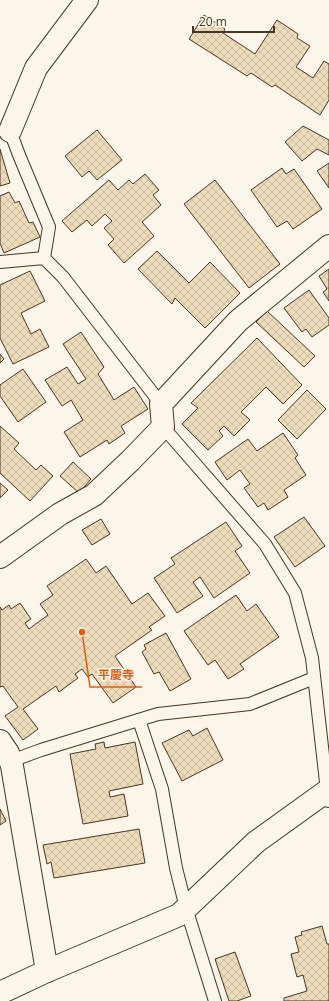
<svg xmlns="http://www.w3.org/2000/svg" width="329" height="1001" viewBox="0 0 329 1001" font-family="'Open Sans','Noto Sans JP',sans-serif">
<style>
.building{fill:url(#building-cross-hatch);stroke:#4a3520}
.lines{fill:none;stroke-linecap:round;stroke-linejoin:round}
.lane-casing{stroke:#4a3520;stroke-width:14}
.street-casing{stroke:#4a3520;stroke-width:24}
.lane{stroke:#fbf6e9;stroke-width:12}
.street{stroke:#fbf6e9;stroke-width:22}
.leader{fill:none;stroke:#e8590c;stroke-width:1.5}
.callout-dot{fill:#e8590c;stroke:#fbf6e9;stroke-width:1.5}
.callout-label{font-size:12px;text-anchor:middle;font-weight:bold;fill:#e8590c;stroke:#fbf6e9;stroke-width:3;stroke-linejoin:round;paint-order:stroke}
</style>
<defs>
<pattern id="building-cross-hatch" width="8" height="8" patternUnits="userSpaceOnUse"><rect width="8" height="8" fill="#ecdcbc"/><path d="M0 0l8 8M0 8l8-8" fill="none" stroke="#ccbda1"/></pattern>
</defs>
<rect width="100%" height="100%" fill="#fbf6e9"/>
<!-- building -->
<g class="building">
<path d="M 204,15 L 225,29 L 223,33 L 255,54 L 277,20 L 298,34 L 297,38 L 310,46 L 296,67 L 313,78 L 324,61 L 329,64 L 329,100 L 320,115 L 275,85 L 272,87 L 251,73 L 247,76 L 189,39 Z"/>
<path d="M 303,126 L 329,140 L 329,155 L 317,149 L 302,161 L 285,142 Z"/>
<path d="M 97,130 L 122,160 L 97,180 L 89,171 L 82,177 L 65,156 Z"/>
<path d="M 0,149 L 10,183 L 0,186 Z"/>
<path d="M 329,163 L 329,188 L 317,171 Z"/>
<path d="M 282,168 L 286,174 L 294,169 L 322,209 L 293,229 L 287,221 L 277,227 L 251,190 Z"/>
<path d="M 145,174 L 159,190 L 153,195 L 161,205 L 142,222 L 154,236 L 124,263 L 108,245 L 114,239 L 104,228 L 112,221 L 105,214 L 92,226 L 87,220 L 72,232 L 62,221 L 109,180 L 118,190 L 129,180 L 133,184 Z"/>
<path d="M 215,180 L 280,264 L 249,288 L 184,204 Z"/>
<path d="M 9,192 L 15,203 L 19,201 L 29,223 L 33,222 L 40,237 L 4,253 L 0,243 L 0,196 Z"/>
<path d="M 157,251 L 189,283 L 210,262 L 240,293 L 205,328 L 175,298 L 172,304 L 138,269 Z"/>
<path d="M 329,269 L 329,301 L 323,292 L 327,289 L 319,276 Z"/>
<path d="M 30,271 L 45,301 L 21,313 L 31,334 L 40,329 L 49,347 L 13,364 L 0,338 L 0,285 Z"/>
<path d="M 309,290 L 329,318 L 329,325 L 312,337 L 306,329 L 302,332 L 284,308 Z"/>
<path d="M 267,311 L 315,356 L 304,367 L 256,322 Z"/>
<path d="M 81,332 L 104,367 L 98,374 L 114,400 L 134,387 L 148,409 L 121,426 L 125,433 L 109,444 L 107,440 L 80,457 L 64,432 L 83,420 L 71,400 L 62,406 L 45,380 L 67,367 L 78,384 L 86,379 L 63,344 Z"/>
<path d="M 257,338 L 302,385 L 283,404 L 266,387 L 241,412 L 250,420 L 234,436 L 224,426 L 219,431 L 223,436 L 208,450 L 182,424 L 198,408 L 191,403 Z"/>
<path d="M 0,354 L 4,359 L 0,363 Z"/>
<path d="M 23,369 L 46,402 L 18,422 L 0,396 L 0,385 Z"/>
<path d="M 307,390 L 326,409 L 297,439 L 278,420 Z"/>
<path d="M 0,426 L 19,443 L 14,449 L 36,470 L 41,465 L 53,476 L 30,501 L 0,473 Z"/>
<path d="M 283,433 L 298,455 L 295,458 L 306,475 L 284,490 L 288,497 L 268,510 L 264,503 L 258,507 L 244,488 L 250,484 L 240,470 L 227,480 L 215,462 L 248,439 L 257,451 Z"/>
<path d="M 73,462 L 91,479 L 79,493 L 60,476 Z"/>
<path d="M 0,483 L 8,490 L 0,498 Z"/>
<path d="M 304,517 L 325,546 L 295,567 L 274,537 Z"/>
<path d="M 101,519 L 110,534 L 92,545 L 82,530 Z"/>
<path d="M 226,522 L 242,546 L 235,551 L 250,573 L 214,598 L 200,577 L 193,582 L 203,596 L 177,613 L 154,578 L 175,564 L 171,558 Z"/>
<path d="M 86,559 L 96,573 L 106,566 L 132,604 L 148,593 L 165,616 L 149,627 L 152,630 L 115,656 L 136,687 L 113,703 L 92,674 L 88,677 L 82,669 L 75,674 L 78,678 L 59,692 L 56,686 L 23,709 L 38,729 L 23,740 L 5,716 L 18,707 L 3,686 L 0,687 L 0,607 L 2,610 L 9,605 L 11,609 L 20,603 L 31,619 L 25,623 L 29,629 L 48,615 L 40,604 L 53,595 L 47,586 Z"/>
<path d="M 236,595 L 247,611 L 256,604 L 279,637 L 240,664 L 244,669 L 228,679 L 215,660 L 208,665 L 184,631 Z"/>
<path d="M 166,633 L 191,679 L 170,691 L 159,672 L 154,674 L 142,652 L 146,649 L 144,645 Z"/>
<path d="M 207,728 L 223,760 L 182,781 L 162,743 L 189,730 L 193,736 Z"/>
<path d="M 104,742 L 105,748 L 135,742 L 143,784 L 109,791 L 110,797 L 124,794 L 128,816 L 83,824 L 70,754 L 96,749 L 95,744 Z"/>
<path d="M 0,809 L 6,821 L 0,825 Z"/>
<path d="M 139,829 L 145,863 L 54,878 L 51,862 L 47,864 L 43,845 Z"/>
<path d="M 322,926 L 327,944 L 329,944 L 329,1001 L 284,1001 L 284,998 L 307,991 L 303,975 L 297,977 L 291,954 L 299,952 L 295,937 L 302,935 L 301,932 Z"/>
<path d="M 235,952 L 251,996 L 237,1001 L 229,1001 L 215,959 Z"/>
</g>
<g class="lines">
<defs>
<g id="lane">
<path d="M 10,131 L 19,155 L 49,227 L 44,258"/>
<path d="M 0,262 L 44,258 L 63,277 L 161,404"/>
<path d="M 163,427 L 265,544 L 295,593 L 312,658 L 327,791"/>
<path d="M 139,720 L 162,789 L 176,868 L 186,908 L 215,1001"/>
<path d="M 11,761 L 41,750 L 158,714 L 250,704 L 314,678"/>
</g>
<g id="street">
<path d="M 10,131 L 36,68 L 87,0"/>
<path d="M 0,557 L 60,514 L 94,495 L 130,461 L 163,427 L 161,404 L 238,321 L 329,246"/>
<path d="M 0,741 L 8,753 L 12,766 L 47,971"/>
<path d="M 0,993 L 47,971 L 179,915 L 256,842 L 327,791 L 329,796"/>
</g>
</defs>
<!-- lane casing -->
<use href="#lane" class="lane-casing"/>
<!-- street casing -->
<use href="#street" class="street-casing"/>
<!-- lane -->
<use href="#lane" class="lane"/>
<!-- street -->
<use href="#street" class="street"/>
</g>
<!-- callouts -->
<path class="leader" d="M82 632L90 687H142"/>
<circle class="callout-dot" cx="82" cy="632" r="4"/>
<g class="callout-label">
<text x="116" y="679">平慶寺</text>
</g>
<!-- scale -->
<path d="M193 26v6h81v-6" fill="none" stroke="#4a3520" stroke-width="2"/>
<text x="199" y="26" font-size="12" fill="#4a3520" stroke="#fbf6e9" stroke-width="3" paint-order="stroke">20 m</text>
</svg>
